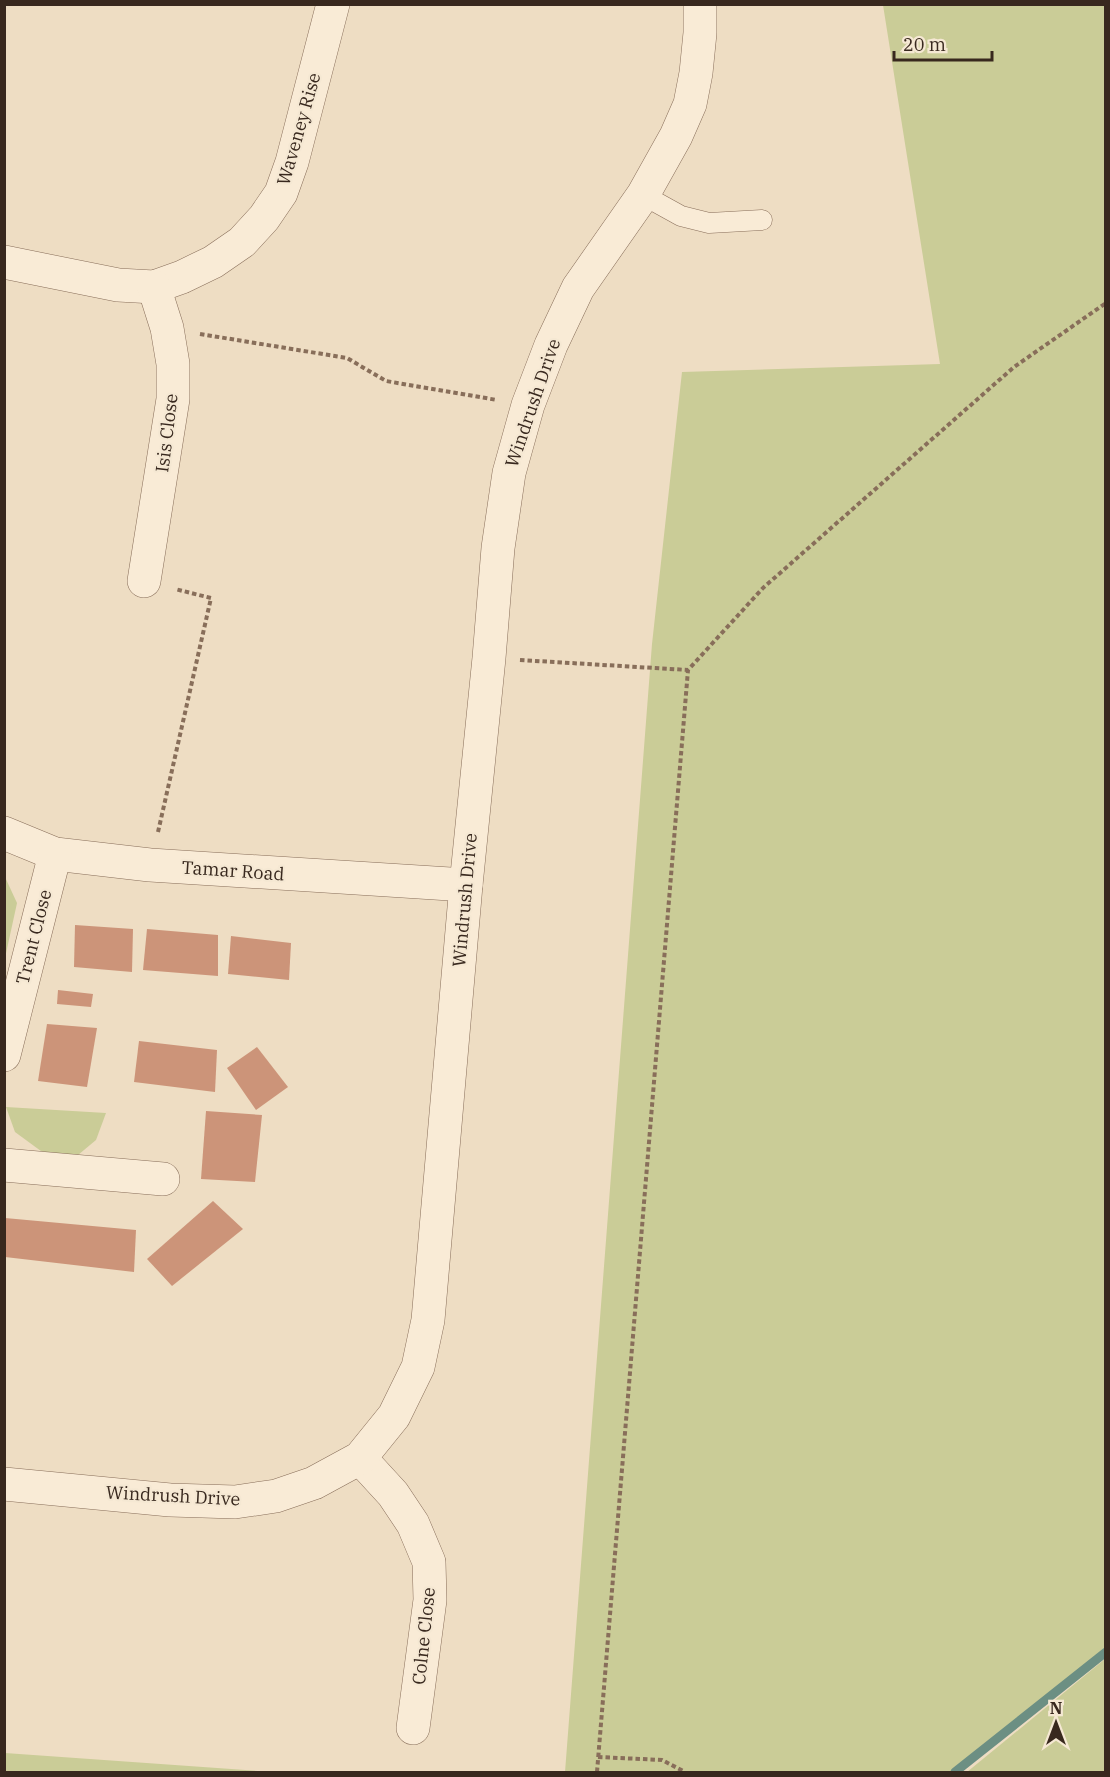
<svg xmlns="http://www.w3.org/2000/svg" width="1110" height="1777" viewBox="0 0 1110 1777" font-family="'IBM Plex Serif',serif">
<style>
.green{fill:#cacc97}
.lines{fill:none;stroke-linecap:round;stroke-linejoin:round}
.stream{stroke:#6c8f83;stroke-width:9}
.building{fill:#cc9479}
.lane-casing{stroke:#886e5a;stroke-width:21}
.street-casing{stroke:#886e5a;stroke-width:34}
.path{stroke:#886e5a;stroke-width:4;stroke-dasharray:4.5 3;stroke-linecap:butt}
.lane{stroke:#f9ebd6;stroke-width:20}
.street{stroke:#f9ebd6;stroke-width:33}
.labels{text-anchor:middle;stroke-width:4.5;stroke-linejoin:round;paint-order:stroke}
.street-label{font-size:18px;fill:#38281e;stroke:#f5e8d3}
</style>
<rect width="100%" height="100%" fill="#eeddc3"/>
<!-- green -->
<g class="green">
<path d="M 883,5 L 1105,5 L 1105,1650 L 952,1772 L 565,1772 L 652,644 L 682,372 L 940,364 Z"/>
<path d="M 5,877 L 17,903 L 5,958 Z"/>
<path d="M 6,1107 L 106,1113 L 96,1140 L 78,1155 L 45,1154 L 15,1132 Z"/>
<path d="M 1105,1659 L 1105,1772 L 967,1772 Z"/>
<path d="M 4,1753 L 5,1753 L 272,1772 L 5,1772 Z"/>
</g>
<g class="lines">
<!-- stream -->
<path class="stream" d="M 955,1772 L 1106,1652"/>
</g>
<!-- building -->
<g class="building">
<path d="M 75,925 L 133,929 L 132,972 L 74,967 Z"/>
<path d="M 147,929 L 218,935 L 218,976 L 143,970 Z"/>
<path d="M 231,936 L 291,943 L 289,980 L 228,974 Z"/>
<path d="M 58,990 L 93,994 L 91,1007 L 57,1004 Z"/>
<path d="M 47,1024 L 97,1028 L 87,1087 L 38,1081 Z"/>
<path d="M 139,1041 L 217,1050 L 215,1092 L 134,1082 Z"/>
<path d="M 257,1047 L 288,1087 L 256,1110 L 227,1068 Z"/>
<path d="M 206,1111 L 262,1115 L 255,1182 L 201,1179 Z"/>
<path d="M 213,1201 L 243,1229 L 172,1286 L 147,1259 Z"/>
<path d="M 5,1218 L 136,1230 L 134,1272 L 5,1257 Z"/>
</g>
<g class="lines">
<defs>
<path id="lane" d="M 643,195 L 681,216 L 709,223 L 762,220"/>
<g id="street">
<path d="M 4,262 L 118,285 L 154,287 L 182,277 L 213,262 L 242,242 L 264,218 L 281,193 L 292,162 L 333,4"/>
<path d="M 144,581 L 173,399 L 173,364 L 167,328 L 154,287"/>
<path d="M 4,833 L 55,854 L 150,865 L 466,885"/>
<path d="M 4,1055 L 55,854"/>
<path d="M 4,1165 L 163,1179"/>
<path d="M 360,1458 L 393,1494 L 413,1524 L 429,1562 L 430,1600 L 413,1728"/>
<path d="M 4,1484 L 170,1500 L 235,1502 L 276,1496 L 314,1483 L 360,1458 L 394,1416 L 418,1367 L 428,1320 L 466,885 L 489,658 L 498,548 L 509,473 L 528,405 L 551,345 L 578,288 L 643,195 L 676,136 L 690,104 L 696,73 L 700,33 L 700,4"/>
</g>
</defs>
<!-- lane casing -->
<use href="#lane" class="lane-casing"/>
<!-- street casing -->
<use href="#street" class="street-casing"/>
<!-- path -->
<g class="path">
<path d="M 200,334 L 347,358 L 386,381 L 497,400"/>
<path d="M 520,660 L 688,670 L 763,588 L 1014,367 L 1106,303"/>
<path d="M 158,832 L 211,598 L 175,589"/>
<path d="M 598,1757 L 662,1760 L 685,1772"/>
<path d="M 597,1772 L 688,670"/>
</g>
<!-- lane -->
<use href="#lane" class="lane"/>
<!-- street -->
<use href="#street" class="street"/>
</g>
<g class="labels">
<!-- street labels -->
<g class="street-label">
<text transform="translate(299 129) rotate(-74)" y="6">Waveney Rise</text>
<text transform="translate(533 403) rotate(-71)" y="6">Windrush Drive</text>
<text transform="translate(167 433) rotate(-83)" y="6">Isis Close</text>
<text transform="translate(233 871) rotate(4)" y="6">Tamar Road</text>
<text transform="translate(465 900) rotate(-85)" y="6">Windrush Drive</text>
<text transform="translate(34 937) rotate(-76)" y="6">Trent Close</text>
<text transform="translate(173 1496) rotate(3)" y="6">Windrush Drive</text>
<text transform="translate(424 1636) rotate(-84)" y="6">Colne Close</text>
</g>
</g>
<!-- border -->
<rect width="1110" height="1777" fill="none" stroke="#38281e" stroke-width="12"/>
<!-- north arrow -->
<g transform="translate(1056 1723)" stroke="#f5e8d3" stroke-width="4.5" paint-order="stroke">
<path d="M0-4.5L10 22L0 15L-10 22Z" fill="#38281e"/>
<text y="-9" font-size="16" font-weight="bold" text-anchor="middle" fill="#38281e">N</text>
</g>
<!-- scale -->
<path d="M894 51v9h98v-9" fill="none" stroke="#38281e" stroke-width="3"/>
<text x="903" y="51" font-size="18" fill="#38281e" stroke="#f5e8d3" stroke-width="4.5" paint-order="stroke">20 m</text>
</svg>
